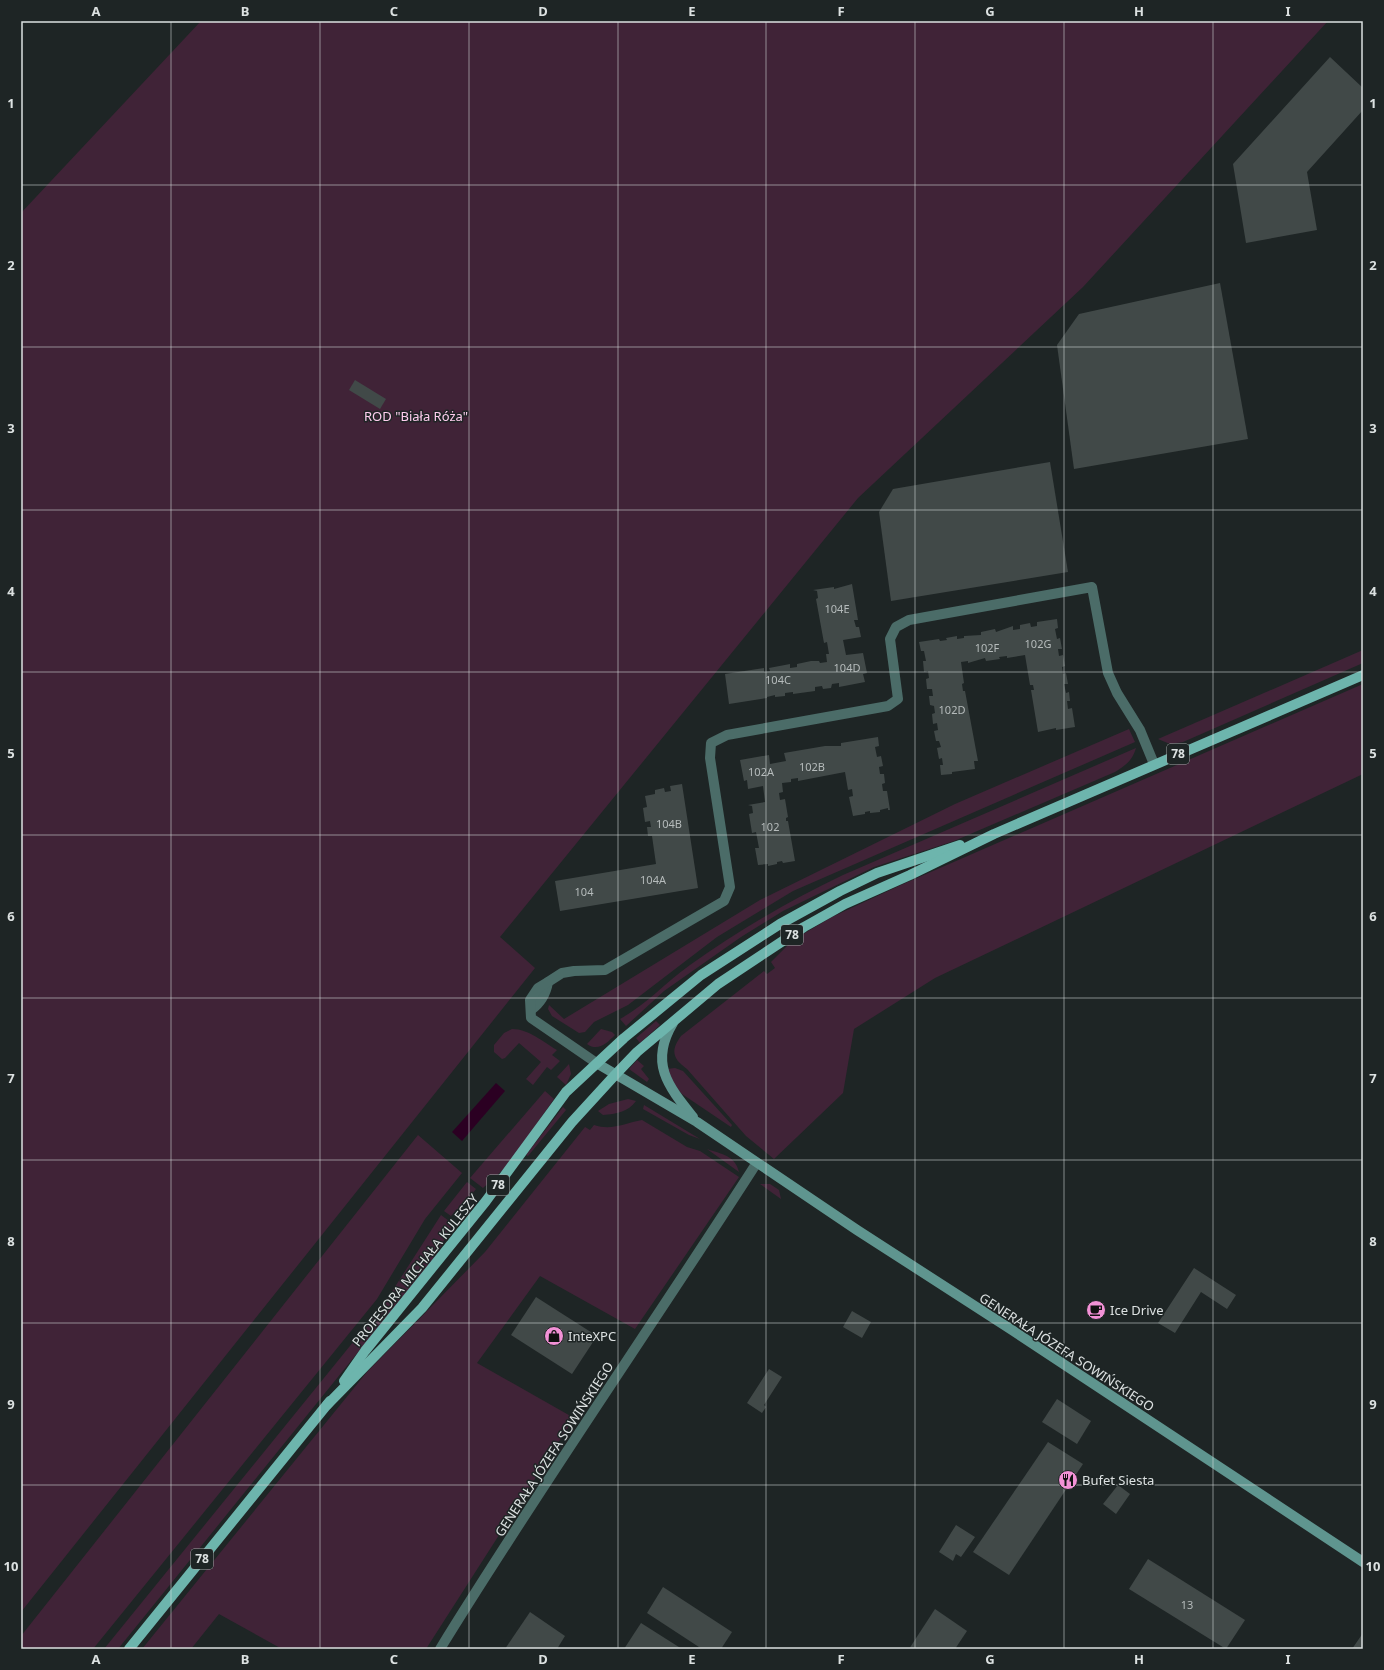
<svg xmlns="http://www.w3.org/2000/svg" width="1384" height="1670" viewBox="0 0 1384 1670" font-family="'Noto Sans',sans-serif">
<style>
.green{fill:#402337}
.water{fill:#2b0022}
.building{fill:#414948}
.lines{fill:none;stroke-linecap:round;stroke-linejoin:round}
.street{stroke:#4b6c68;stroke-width:10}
.secondary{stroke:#5f958f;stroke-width:10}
.primary{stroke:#6db5ad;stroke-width:10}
.grid{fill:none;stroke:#dce1e1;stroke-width:1;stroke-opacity:0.55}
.labels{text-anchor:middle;stroke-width:3;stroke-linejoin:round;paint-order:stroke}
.number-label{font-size:11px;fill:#b5bbbb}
.shield{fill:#1e2525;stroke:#a3a9a9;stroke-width:1}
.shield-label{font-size:12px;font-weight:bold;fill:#dce1e1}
.park-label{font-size:13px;fill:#fecdee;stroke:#1e2525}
.street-label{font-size:13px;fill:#dce1e1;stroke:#1e2525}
.poi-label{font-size:13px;fill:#dce1e1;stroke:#1e2525;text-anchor:start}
.neatline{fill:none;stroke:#dce1e1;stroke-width:1.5}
.grid-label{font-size:13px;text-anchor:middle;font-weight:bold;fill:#dce1e1}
</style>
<rect width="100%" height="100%" fill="#1e2525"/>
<!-- green -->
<g class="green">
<path d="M 201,21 L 1328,21 L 1083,287 L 858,498 L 500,937 L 535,968 L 21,1612 L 21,213 Z"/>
<path d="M 1363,650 L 1363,663 L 1183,742 L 1170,744 L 1158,739 Z"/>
<path d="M 1363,684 L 1363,774 L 935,978 L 854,1029 L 843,1093 L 774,1159 L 746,1136 L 687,1069 C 673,1059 670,1051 681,1036 L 764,971 L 767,974 L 775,968 L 771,962 L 793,940 L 832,917 L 901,885 Z"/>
<path d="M 1129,729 L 1135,742 L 793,891 L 717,937 L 628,1005 L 594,1022 L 585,1032 L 579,1033 L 552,1016 L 548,1009 L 549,1005 L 564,1019 L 760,900 L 955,804 Z"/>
<path d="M 1136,748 C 1132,761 1126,765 1115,772 L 954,841 L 874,867 L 783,911 L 741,937 L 664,991 L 626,1026 L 620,1019 C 646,1005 666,982 690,965 C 739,930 789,901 843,875 Z"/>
<path d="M 656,1021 L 660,1025 L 640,1043 L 636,1038 Z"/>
<path d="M 512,1029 C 529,1029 543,1042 557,1050 L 552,1055 L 560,1061 L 551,1070 L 547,1067 L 533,1085 L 526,1079 L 541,1062 L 519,1043 L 505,1058 L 502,1059 L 494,1052 L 494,1045 L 504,1033 Z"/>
<path d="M 601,1029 L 612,1032 L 615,1035 C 607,1043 598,1052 587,1044 Z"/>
<path d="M 637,1060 L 644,1066 L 641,1069 L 649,1079 L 647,1082 L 629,1069 Z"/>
<path d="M 569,1064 L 571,1074 L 566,1085 L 557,1077 Z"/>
<path d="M 675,1068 L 683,1071 L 732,1125 L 731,1127 L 682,1094 L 675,1086 L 667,1069 Z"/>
<path d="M 545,1091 L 554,1099 L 507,1166 L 483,1188 L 470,1178 Z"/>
<path d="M 628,1099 L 636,1101 C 628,1112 616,1114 603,1115 L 598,1111 L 609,1104 Z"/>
<path d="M 644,1105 L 700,1139 L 689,1135 L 643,1109 Z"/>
<path d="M 563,1107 L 566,1110 L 528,1156 L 526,1155 Z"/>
<path d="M 642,1120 L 687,1147 L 700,1151 L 739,1177 L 635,1329 L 540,1276 L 477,1363 L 574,1418 L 426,1649 L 282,1649 L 219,1614 L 191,1649 L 142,1649 L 367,1372 L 485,1252 L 585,1127 L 590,1130 L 594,1125 C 612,1131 625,1123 642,1120 Z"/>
<path d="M 418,1135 L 462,1173 L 425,1219 L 377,1299 L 93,1649 L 21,1649 L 21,1636 Z"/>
<path d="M 707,1149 C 721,1154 735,1155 739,1172 Z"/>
<path d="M 467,1182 L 476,1189 L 459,1210 L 457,1209 L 451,1216 L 444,1211 Z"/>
<path d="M 760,1184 L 770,1184 L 779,1190 L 781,1199 Z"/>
<path d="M 441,1215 L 453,1224 L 435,1257 L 118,1649 L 104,1649 L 384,1304 Z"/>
</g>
<!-- water -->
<path class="water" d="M 496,1083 L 505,1091 L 462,1141 L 452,1132 Z"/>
<!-- building -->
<g class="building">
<path d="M 1330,57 L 1363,88 L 1363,110 L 1307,172 L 1317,230 L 1246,243 L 1233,164 Z"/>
<path d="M 1220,283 L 1248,439 L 1074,469 L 1057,345 L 1079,314 Z"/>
<path d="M 355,380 L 386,399 L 380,409 L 349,390 Z"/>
<path d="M 1050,462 L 1068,572 L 891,601 L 879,512 L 893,489 Z"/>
<path d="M 852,584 L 858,620 L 854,620 L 856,627 L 859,627 L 861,637 L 843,640 L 846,655 L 863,653 L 867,673 L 863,674 L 865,682 L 839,687 L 839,683 L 832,684 L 831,688 L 823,689 L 822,686 L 815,687 L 815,691 L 793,694 L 793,692 L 785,693 L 785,696 L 775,697 L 775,695 L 767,697 L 767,698 L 729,704 L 725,674 L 764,668 L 764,672 L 770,671 L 769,668 L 790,664 L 790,668 L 797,667 L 797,664 L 811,661 L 819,661 L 820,663 L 827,662 L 826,654 L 829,654 L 827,642 L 824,643 L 816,599 L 818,598 L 817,591 L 813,590 L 834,587 L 834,589 Z"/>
<path d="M 1057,619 L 1058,628 L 1055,629 L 1057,639 L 1060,638 L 1062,649 L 1058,649 L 1059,656 L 1063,655 L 1065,666 L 1062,667 L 1063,674 L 1066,673 L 1068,684 L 1064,684 L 1066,693 L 1069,692 L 1070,701 L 1067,701 L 1068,709 L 1072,708 L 1075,727 L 1056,730 L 1056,728 L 1038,732 L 1031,690 L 1034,690 L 1033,685 L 1030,685 L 1025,655 L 1007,658 L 1007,656 L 999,657 L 1000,659 L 986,661 L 985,658 L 968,663 L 968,661 L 961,662 L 964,683 L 962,684 L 963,691 L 965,691 L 978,761 L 974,761 L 975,769 L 952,772 L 952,774 L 941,775 L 940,765 L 943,765 L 942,758 L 939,759 L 937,748 L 941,747 L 939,741 L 936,741 L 934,731 L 938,730 L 937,723 L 933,724 L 932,714 L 935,713 L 934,706 L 930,705 L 929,696 L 933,696 L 932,689 L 927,689 L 926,679 L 929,678 L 928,671 L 924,672 L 923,661 L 926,661 L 924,651 L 921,651 L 919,642 L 939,639 L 940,641 L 947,640 L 946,638 L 957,636 L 957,639 L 964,638 L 964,636 L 981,635 L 981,632 L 995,629 L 996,632 L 1013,626 L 1013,630 L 1020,629 L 1020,625 L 1030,623 L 1031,627 L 1037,626 L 1037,622 Z"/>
<path d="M 878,737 L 879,746 L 875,747 L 877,757 L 881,756 L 883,766 L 879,767 L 880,774 L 884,774 L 885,783 L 882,784 L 883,791 L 887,791 L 890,810 L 888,810 L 888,808 L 880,810 L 880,812 L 870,813 L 870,811 L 865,812 L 865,814 L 853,816 L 849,797 L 853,796 L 852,789 L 848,790 L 845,772 L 798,781 L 798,778 L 791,779 L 791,782 L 782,783 L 783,792 L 779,793 L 780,800 L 785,799 L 788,817 L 786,818 L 786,821 L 788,821 L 795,861 L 783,863 L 782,861 L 777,862 L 777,864 L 768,866 L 768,864 L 758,865 L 755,848 L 759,848 L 756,832 L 752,833 L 749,814 L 753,813 L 752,806 L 748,805 L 765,802 L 763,786 L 748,789 L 747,780 L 744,781 L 740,760 L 769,755 L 770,764 L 786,761 L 784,753 L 825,746 L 841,746 L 841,743 Z"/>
<path d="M 682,784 L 698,888 L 560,911 L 555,881 L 656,864 L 652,836 L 648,836 L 647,827 L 651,827 L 650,821 L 645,822 L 643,808 L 647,807 L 645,796 L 655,794 L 655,790 L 664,788 L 665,792 L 671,791 L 670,786 Z"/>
<path d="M 1194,1268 L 1236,1295 L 1227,1309 L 1201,1292 L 1175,1333 L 1158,1323 Z"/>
<path d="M 536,1297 L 597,1336 L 572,1374 L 511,1335 Z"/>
<path d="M 852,1311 L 871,1322 L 862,1338 L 843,1327 Z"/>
<path d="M 769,1369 L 782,1377 L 764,1405 L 766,1407 L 762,1413 L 747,1403 Z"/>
<path d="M 1057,1399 L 1091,1421 L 1077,1444 L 1042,1422 Z"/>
<path d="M 1048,1442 L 1083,1464 L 1009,1575 L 973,1552 Z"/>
<path d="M 1118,1485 L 1130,1494 L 1116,1514 L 1103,1504 Z"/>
<path d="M 956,1525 L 975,1537 L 961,1557 L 956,1554 L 953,1561 L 939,1552 Z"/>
<path d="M 1148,1559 L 1245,1620 L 1226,1649 L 1129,1589 Z"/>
<path d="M 663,1587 L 732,1632 L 721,1649 L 702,1649 L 647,1613 Z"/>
<path d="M 935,1609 L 967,1631 L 955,1649 L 909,1649 Z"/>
<path d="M 530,1612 L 565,1636 L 557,1649 L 505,1649 Z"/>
<path d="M 641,1623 L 682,1649 L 624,1649 Z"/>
<path d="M 1363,1633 L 1363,1649 L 1352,1649 Z"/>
</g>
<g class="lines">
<!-- street -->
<g class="street">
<path d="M 531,1010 C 541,1003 546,994 548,982"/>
<path d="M 598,1064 L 531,1018 L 530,1000 L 538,988 L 548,982 L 562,973 L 574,971 L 605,970 L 724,901 L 730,887 L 710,758 L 711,743 L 727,735 L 888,706 L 898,699 L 890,639 L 896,627 L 909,620 L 1092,587 L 1108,673 L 1117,693 L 1140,730 L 1154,764"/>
<path d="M 440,1649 C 541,1485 652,1326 756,1164"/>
</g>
<!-- secondary -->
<g class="secondary">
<path d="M 673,1023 C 649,1063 668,1086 693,1117"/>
<path d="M 598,1064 L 697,1122 L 857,1230 L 1012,1330 L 1363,1562"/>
</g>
<!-- primary -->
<g class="primary">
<path d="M 344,1381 L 365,1351 L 486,1201 L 566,1092 L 624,1038 L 701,975 L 780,924 L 840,891 L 877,873 L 960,845"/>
<path d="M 327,1405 L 422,1308 L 572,1122 L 615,1075 L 637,1052 L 718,984 L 804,927 L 845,904 L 910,875 L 994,834 L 1363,675"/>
<path d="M 129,1649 L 330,1401"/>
</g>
</g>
<!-- grid -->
<path class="grid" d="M 171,21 L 171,1649M 320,21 L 320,1649M 469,21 L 469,1649M 618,21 L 618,1649M 766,21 L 766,1649M 915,21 L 915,1649M 1064,21 L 1064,1649M 1213,21 L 1213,1649M 21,185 L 1363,185M 21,347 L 1363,347M 21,510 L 1363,510M 21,672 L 1363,672M 21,835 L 1363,835M 21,998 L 1363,998M 21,1160 L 1363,1160M 21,1323 L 1363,1323M 21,1485 L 1363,1485"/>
<!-- icons -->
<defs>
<symbol id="cafe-disc" viewBox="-11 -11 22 22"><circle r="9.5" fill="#f291d6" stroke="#1e2525"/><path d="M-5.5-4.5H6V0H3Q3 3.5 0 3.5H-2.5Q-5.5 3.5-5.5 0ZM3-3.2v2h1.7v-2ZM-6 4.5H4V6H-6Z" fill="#111"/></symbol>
<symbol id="shop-disc" viewBox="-11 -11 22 22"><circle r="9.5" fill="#f291d6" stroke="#1e2525"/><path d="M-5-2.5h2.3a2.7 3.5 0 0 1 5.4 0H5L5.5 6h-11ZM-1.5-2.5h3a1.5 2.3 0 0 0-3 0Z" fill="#111"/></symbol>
<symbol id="restaurant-disc" viewBox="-11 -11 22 22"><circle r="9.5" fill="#f291d6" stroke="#1e2525"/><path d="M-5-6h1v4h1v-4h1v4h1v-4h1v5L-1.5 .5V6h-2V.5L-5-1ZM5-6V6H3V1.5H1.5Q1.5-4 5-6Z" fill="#111"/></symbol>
</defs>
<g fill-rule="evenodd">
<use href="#cafe-disc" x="1085" y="1299" width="22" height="22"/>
<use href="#shop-disc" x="543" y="1325" width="22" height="22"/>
<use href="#restaurant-disc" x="1057" y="1469" width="22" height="22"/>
</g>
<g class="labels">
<!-- number labels -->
<g class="number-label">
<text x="837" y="613">104E</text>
<text x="1038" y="648">102G</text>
<text x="987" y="652">102F</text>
<text x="847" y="672">104D</text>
<text x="778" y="684">104C</text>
<text x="952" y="714">102D</text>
<text x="812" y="771">102B</text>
<text x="761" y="776">102A</text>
<text x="669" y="828">104B</text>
<text x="770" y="831">102</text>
<text x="653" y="884">104A</text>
<text x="584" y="896">104</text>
<text x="1187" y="1609">13</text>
</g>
<!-- shield labels -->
<g class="shield">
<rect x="1167" y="744" width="22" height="20" rx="3"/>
<rect x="781" y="925" width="22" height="20" rx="3"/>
<rect x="487" y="1175" width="22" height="20" rx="3"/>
<rect x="191" y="1549" width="22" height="20" rx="3"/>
</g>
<g class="shield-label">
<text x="1178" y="758">78</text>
<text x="792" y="939">78</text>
<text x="498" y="1189">78</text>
<text x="202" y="1563">78</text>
</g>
<!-- park labels -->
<g class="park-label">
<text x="416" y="421">ROD "Biała Róża"</text>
</g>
<!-- street labels -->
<g class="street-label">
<text transform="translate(415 1270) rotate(-51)" y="5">PROFESORA MICHAŁA KULESZY</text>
<text transform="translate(1067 1352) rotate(33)" y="5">GENERAŁA JÓZEFA SOWIŃSKIEGO</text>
<text transform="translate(554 1449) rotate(-57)" y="5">GENERAŁA JÓZEFA SOWIŃSKIEGO</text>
</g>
<!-- poi labels -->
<g class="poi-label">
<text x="1110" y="1315">Ice Drive</text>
<text x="568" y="1341">InteXPC</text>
<text x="1082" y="1485">Bufet Siesta</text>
</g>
</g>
<!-- border -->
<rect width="1384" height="1670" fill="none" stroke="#1e2525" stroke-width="44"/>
<rect x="22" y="22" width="1340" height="1626" class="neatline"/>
<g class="grid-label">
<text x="96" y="16">A</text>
<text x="245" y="16">B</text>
<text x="394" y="16">C</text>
<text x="543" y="16">D</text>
<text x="692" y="16">E</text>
<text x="841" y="16">F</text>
<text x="990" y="16">G</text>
<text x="1139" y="16">H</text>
<text x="1288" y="16">I</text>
<text x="11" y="108">1</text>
<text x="1373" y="108">1</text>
<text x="11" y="270">2</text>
<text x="1373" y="270">2</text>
<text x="11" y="433">3</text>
<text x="1373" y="433">3</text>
<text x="11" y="596">4</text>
<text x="1373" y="596">4</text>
<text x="11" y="758">5</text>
<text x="1373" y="758">5</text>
<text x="11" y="921">6</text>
<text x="1373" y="921">6</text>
<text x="11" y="1083">7</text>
<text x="1373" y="1083">7</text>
<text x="11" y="1246">8</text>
<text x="1373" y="1246">8</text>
<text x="11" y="1409">9</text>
<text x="1373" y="1409">9</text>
<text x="11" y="1571">10</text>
<text x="1373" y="1571">10</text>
<text x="96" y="1664">A</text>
<text x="245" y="1664">B</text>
<text x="394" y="1664">C</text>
<text x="543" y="1664">D</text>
<text x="692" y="1664">E</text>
<text x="841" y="1664">F</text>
<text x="990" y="1664">G</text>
<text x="1139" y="1664">H</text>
<text x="1288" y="1664">I</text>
</g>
</svg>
